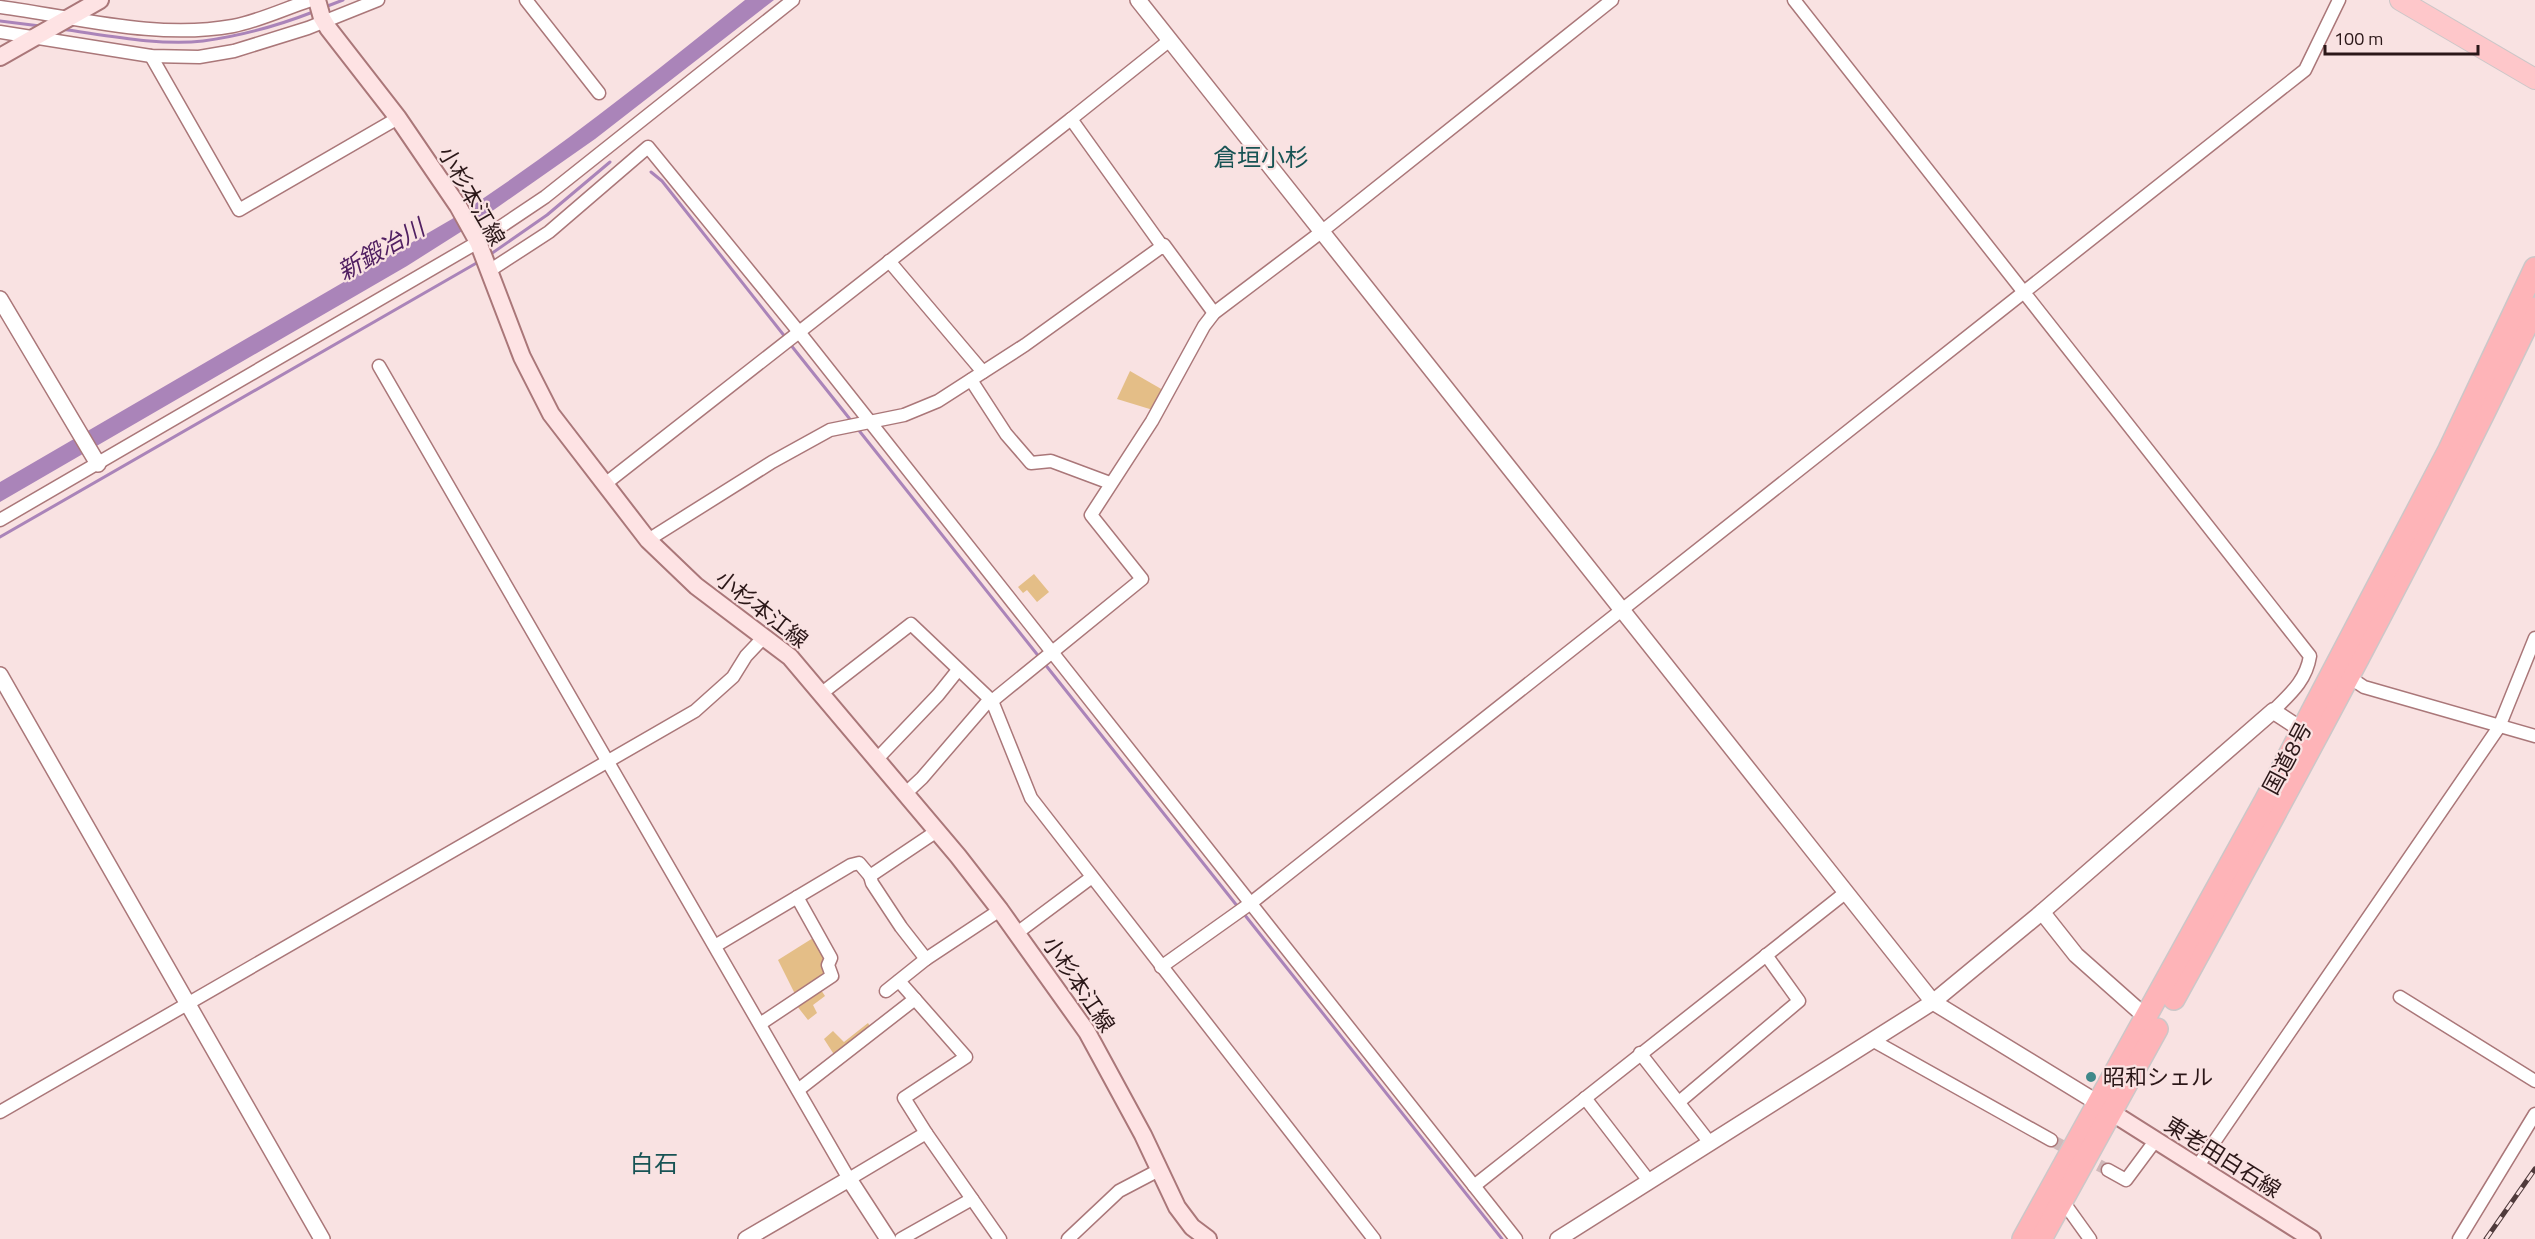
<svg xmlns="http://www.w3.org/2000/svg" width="2535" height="1239" viewBox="0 0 2535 1239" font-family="'Titillium Web','Noto Sans JP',sans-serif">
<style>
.green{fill:#e4be87}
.water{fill:#aa84b9}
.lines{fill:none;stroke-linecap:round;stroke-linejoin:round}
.stream{stroke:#aa84b9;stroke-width:3}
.minor-tunnel{stroke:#d0b9ba;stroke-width:12;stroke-dasharray:12 6;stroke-linecap:butt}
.minor-casing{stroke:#aa7779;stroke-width:15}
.tertiary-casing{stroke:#aa7779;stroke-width:18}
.secondary-casing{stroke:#aa7779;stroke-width:20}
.primary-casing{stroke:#ccc7c8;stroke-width:22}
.trunk-casing{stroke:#ccc7c8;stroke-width:24}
.minor{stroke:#fff;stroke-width:12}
.tertiary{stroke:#fff;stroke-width:15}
.secondary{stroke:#fee3e4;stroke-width:16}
.primary{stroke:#fec7ca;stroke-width:20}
.trunk{stroke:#feb4b8;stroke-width:21}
.rail-casing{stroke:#503b3c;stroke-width:5}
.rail{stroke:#f9e2e2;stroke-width:3;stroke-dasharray:9;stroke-linecap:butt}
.poi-dot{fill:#40898a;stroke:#f9e2e2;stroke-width:2}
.labels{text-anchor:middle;stroke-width:4.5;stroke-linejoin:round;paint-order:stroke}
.street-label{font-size:22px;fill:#2b1718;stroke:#f9e2e2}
.poi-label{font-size:22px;fill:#2b1718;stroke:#f9e2e2;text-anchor:start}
.neighbourhood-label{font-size:24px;fill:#175354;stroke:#f9e2e2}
.water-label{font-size:24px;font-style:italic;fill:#512062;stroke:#f9e2e2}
</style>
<rect width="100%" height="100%" fill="#f9e2e2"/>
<!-- green -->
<g class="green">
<path d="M 1130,371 L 1163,390 L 1153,410 L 1117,399 Z"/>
<path d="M 1034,574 L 1049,592 L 1037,602 L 1027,590 L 1023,593 L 1018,587 Z"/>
<path d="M 813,938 L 828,958 L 822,964 L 828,974 L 796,996 L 778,960 Z"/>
<path d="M 821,990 L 825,996 L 813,1005 L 817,1013 L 808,1020 L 797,1006 Z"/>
<path d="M 868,1023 L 871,1028 L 835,1056 L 824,1039 L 833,1031 L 844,1042 Z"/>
</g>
<!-- water -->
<path class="water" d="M 745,0 L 774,0 L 595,139 L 478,221 L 407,266 L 0,502 L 0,482 L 452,219 C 554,153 650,76 745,0 Z"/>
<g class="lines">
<!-- stream -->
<g class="stream">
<path d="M 325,7 L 343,0"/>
<path d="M 0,21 L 40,26"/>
<path d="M 61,29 C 105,35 158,46 203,41 C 241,36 277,26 313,12"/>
<path d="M 651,172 L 662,181 L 786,338"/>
<path d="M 488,256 L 547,215 L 610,162"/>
<path d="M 790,344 L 853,423"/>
<path d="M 857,428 L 1040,658"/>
<path d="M 0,537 L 480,261"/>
<path d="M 1044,663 L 1238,907"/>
<path d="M 1244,914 L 1502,1239"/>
</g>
<!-- minor-tunnel -->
<path class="minor-tunnel" d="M 2051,1140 L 2108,1170"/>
<defs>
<g id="minor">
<path d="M 526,0 L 599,93"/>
<path d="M 1794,0 L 2310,656 C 2306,681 2290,694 2273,711"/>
<path d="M 0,7 C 76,17 156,40 233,26 C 259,21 286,8 311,0"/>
<path d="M 0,32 L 151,56 L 199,57 L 234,51 L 308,28 L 378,0"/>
<path d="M 151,56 L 239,210 L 398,118"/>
<path d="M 1162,246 L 1071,119 L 1170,40"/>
<path d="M 889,261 L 983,372"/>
<path d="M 489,271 L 549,232 L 648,147 L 799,332 L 1516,1239"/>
<path d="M 379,366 L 849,1179 L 926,1133 L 1000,1239"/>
<path d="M 971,380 L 1006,434 L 1031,463 L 1051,461 L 1110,483"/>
<path d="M 605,484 L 1071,119"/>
<path d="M 0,520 L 478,242 L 545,197 L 793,0"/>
<path d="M 648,540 L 772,462 L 830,430 L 904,415 L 938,401 L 1025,345 L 1164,245 L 1214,313"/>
<path d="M 2349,677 L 2364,687 L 2535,736"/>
<path d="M 822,693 L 911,624 L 992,701 L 1031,798 L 1374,1239"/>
<path d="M 992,701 L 1142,579 L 1091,515 L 1152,421 L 1204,326 L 1214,313 L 1316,236 L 1612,0"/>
<path d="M 877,759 L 938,695 L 958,670"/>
<path d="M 906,793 L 922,778 L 990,699"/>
<path d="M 870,876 L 872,883 L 901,927 L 926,959 L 1000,910"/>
<path d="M 1017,933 L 1092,877"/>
<path d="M 715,946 L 851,865 L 859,863 L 870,876 L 937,831"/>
<path d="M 1161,967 L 1251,903 L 2305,70 L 2339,0"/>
<path d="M 899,981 L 966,1057 L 904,1098 L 926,1133"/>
<path d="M 886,991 L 926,959"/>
<path d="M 2400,997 L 2535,1081"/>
<path d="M 760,1024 L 832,976 L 828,965 L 831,958 L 797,897"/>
<path d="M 1872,1040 L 2051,1140"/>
<path d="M 1640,1053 L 1710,1143"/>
<path d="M 798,1090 L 915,999"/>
<path d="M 1585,1098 L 1649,1181"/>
<path d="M 1679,1102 L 1799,1001 L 1766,955"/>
<path d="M 0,1112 L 695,711 L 733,677 L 746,656 L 764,637"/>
<path d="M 2197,1167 L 2499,727 L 2535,638"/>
<path d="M 2108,1170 L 2126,1180 L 2155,1141"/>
<path d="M 1474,1186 L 1845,893"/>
<path d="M 2062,1200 L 2090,1239"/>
<path d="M 901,1239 L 972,1199"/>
<path d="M 1068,1239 L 1119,1191 L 1159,1170"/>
<path d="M 2459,1239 L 2535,1114"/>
</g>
<g id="tertiary">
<path d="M 1138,0 L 1933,1002 L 2106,1108"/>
<path d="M 0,299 L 98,464"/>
<path d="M 0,675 L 322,1239"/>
<path d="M 2042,912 L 2076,955 L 2147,1018"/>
<path d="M 746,1239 L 849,1179 L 888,1239"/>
<path d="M 1558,1239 L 1933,1002 L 2042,912 L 2273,711 L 2302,730"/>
</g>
<g id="secondary">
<path d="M 317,0 L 322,18 L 328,28 L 398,118 L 458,206 L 478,242 L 522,357 L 551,414 L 648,540 L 696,586 L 790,657 L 958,856 L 1000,910 L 1087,1032 L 1143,1135 L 1177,1207 L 1192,1227 L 1208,1239"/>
<path d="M 0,57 L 100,0"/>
<path d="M 2111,1112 L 2312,1239"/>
</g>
<path id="primary" d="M 2400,0 L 2535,79"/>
<g id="trunk">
<path d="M 2174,999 C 2299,771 2423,543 2535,308"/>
<path d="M 2023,1239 L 2265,801 L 2449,450 L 2535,268"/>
<path d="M 2041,1239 L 2157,1029"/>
</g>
</defs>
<!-- minor casing -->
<use href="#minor" class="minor-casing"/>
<!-- tertiary casing -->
<use href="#tertiary" class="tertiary-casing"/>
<!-- secondary casing -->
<use href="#secondary" class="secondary-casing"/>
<!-- primary casing -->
<use href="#primary" class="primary-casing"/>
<!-- trunk casing -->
<use href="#trunk" class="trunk-casing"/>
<!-- minor -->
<use href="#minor" class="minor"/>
<!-- tertiary -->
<use href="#tertiary" class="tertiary"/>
<!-- secondary -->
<use href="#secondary" class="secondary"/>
<!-- primary -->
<use href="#primary" class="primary"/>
<!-- trunk -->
<use href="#trunk" class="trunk"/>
<defs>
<path id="rail" d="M 2486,1239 L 2535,1169"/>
</defs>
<!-- rail casing -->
<use href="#rail" class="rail-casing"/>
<!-- rail -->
<use href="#rail" class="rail"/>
</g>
<!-- markers -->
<circle class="poi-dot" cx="2091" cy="1077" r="6"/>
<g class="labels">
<!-- street labels -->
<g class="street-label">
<text transform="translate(472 196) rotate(60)" y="8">小杉本江線</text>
<text transform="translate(762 609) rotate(38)" y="8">小杉本江線</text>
<text transform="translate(2287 758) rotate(-62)" y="8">国道8号</text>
<text transform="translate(1079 984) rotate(56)" y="8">小杉本江線</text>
<text transform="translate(2223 1157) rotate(32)" y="8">東老田白石線</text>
</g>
<!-- poi labels -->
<g class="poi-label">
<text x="2103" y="1085">昭和シェル</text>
</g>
<!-- neighbourhood labels -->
<g class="neighbourhood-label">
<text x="1261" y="166">倉垣小杉</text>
<text x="654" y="1172">白石</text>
</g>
<!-- water labels -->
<g class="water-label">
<text transform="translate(381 250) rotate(-30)" y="8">新鍛冶川</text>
</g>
</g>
<!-- scale -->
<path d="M2325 45v9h153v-9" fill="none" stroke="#2b1718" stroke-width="3"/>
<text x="2334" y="45" font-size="18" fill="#2b1718" stroke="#f9e2e2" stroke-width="4.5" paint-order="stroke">100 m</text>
</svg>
